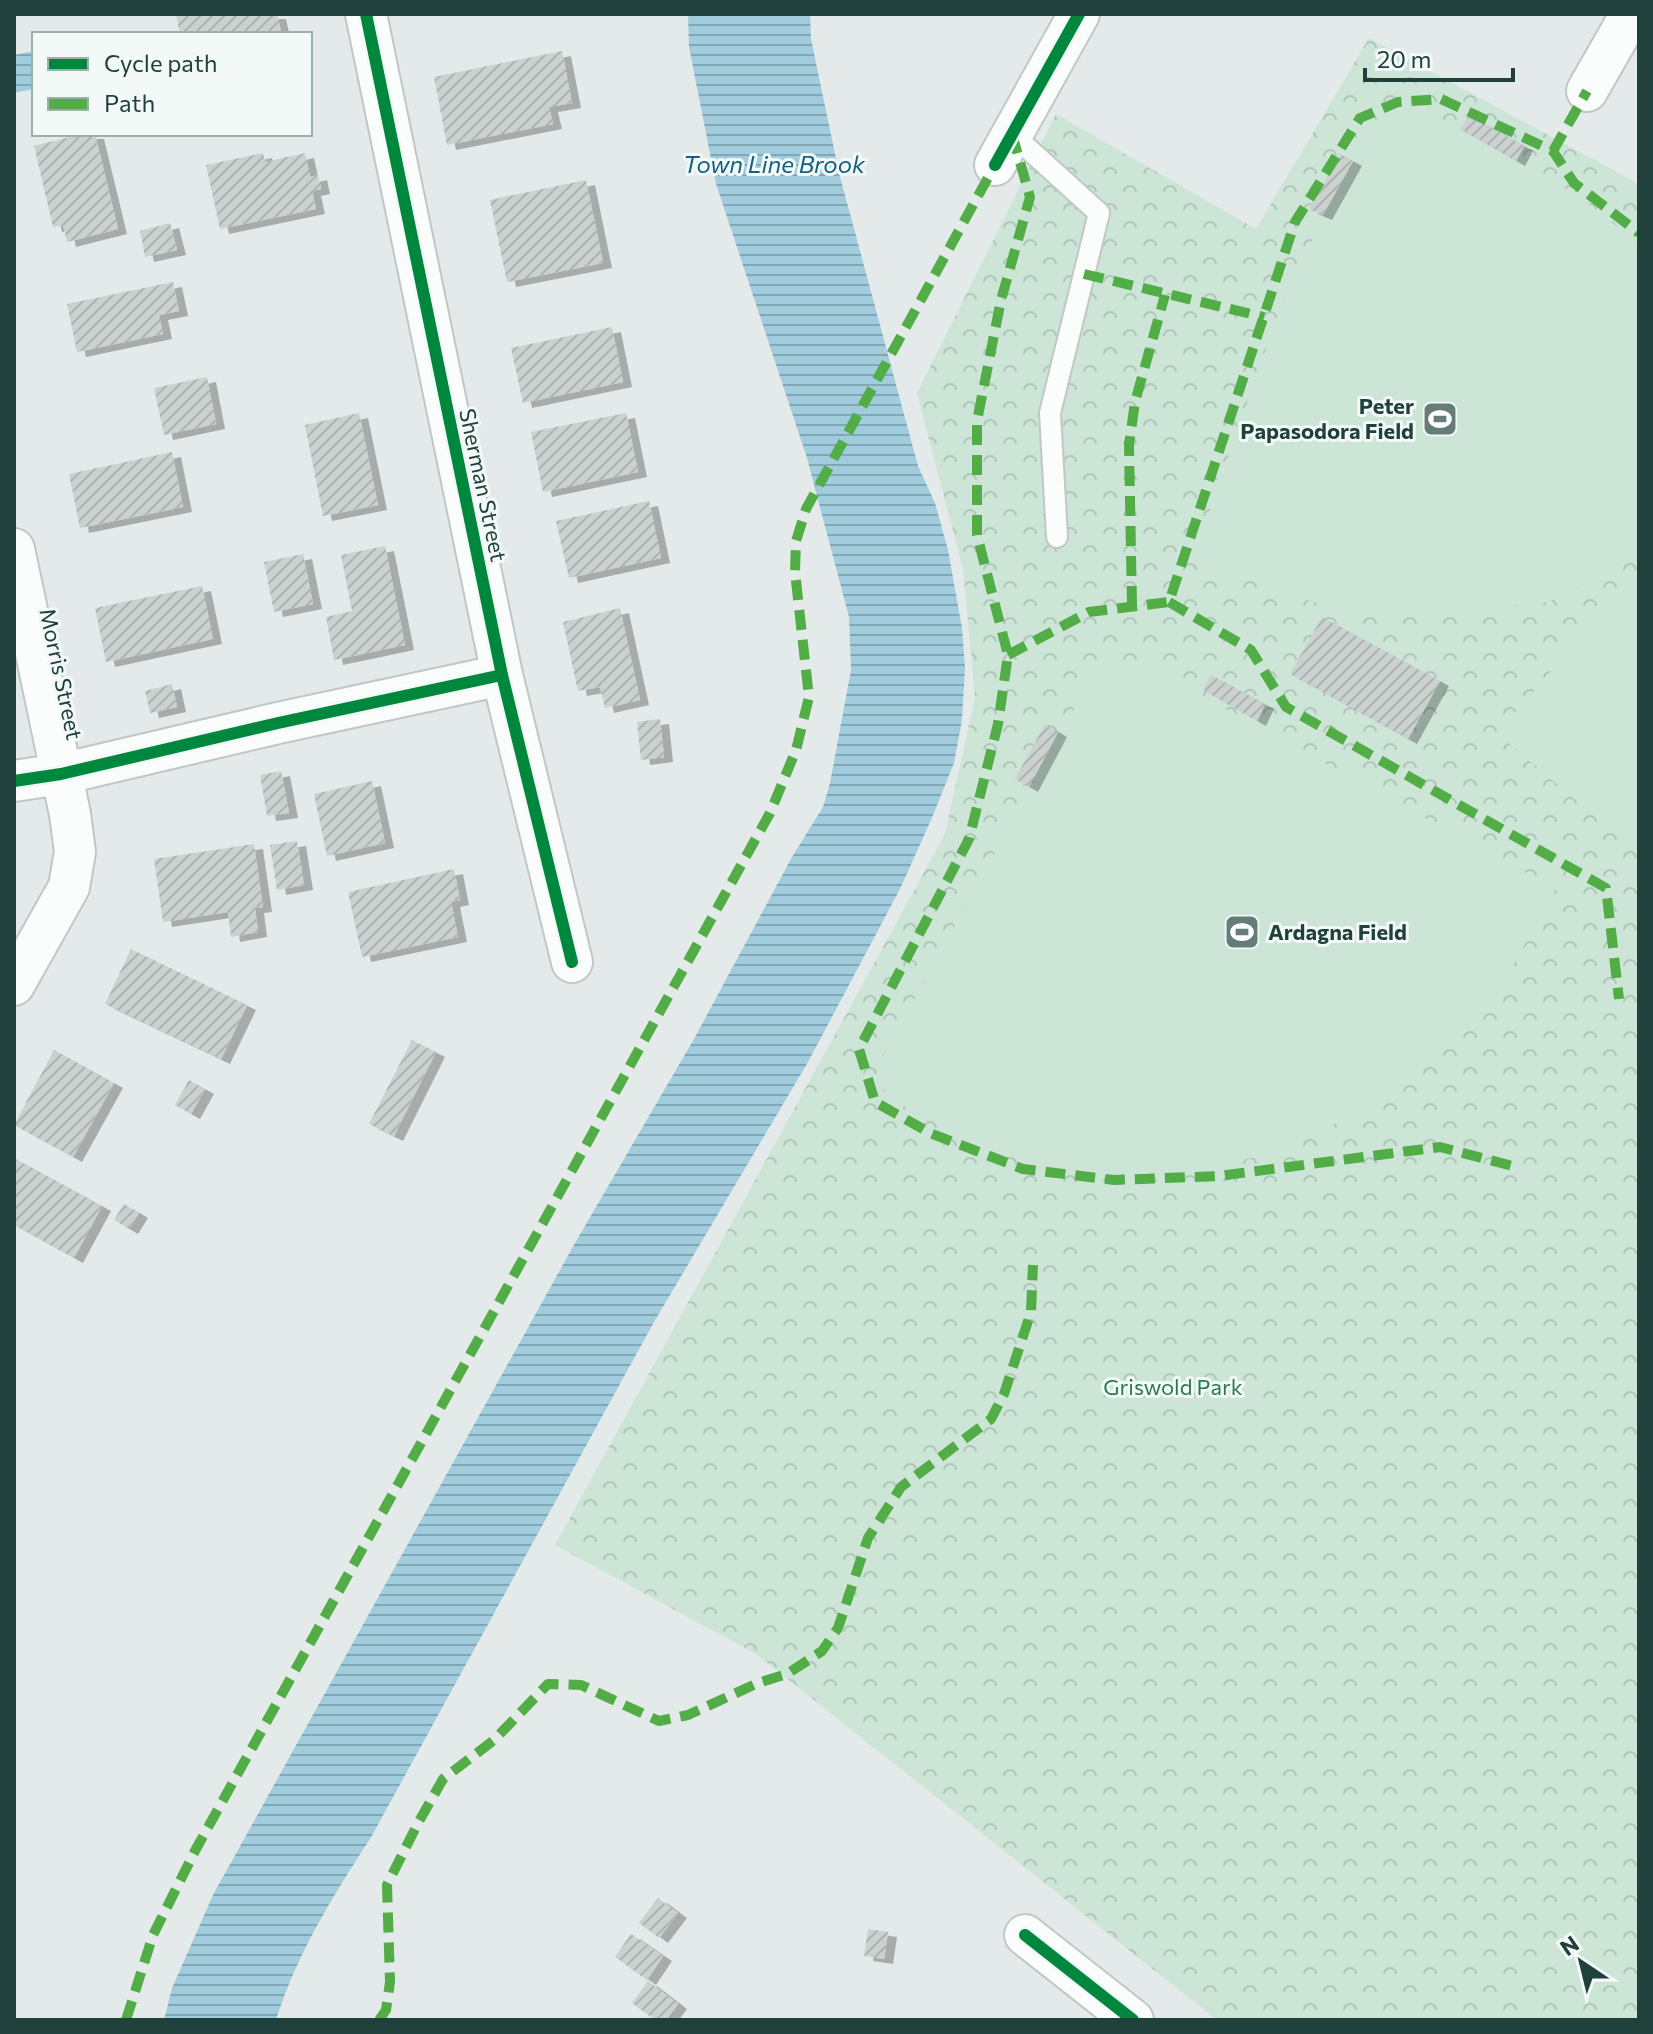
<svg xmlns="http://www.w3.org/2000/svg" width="1653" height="2034" viewBox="0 0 1653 2034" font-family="Commissioner,sans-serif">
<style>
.park{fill:url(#park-crowns)}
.garden{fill:#cce5d7}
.water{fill:url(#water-rules)}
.building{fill:url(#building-hatch);filter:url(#shadow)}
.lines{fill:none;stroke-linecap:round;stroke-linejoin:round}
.service-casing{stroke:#c1c7c6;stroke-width:24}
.minor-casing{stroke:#c1c7c6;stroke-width:44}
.service{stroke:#fbfcfc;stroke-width:20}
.minor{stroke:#fbfcfc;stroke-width:40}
.quiet{stroke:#52ad46;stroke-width:10;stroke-dasharray:20 10;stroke-linecap:butt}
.cycleway-casing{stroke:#f2f9f7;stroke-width:17}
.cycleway{stroke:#00873e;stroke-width:12}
.labels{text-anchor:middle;stroke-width:6;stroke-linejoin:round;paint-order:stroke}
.poi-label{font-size:22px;font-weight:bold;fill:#20403c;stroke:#f2f9f7;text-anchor:end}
.street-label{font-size:22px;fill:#20403c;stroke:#f2f9f7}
.park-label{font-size:22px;fill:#267b53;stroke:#f2f9f7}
.water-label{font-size:24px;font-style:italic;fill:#146082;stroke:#f2f9f7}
</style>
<defs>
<pattern id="park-crowns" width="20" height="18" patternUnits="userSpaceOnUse" patternTransform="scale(2)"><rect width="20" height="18" fill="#cce5d7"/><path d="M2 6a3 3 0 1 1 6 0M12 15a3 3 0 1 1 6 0" fill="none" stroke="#afc6b9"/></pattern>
<pattern id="water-rules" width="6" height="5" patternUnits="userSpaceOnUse" patternTransform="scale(2)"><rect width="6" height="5" fill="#a1ccdd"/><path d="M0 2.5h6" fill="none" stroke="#83a7b4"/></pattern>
<pattern id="building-hatch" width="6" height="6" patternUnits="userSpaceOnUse" patternTransform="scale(2)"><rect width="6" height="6" fill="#cbd1cf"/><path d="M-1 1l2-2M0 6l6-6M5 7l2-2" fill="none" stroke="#aeb4b3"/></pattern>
<filter id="shadow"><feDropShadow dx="9" dy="5" stdDeviation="0" flood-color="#0004"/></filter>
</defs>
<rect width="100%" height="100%" fill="#e4eae9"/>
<!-- park -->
<path class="park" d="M 1369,38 L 1639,184 L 1639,2020 L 1217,2020 L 756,1654 L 555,1545 L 945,834 L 975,697 L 963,569 L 917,393 L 1056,114 L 1256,229 Z"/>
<!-- garden -->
<g class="garden">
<path d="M 1421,109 L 1580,197 L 1639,244 L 1639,553 L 1549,602 L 1358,618 L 1193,559 L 1288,286 L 1374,124 Z"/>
<path d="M 1639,587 L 1639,855 L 1497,733 L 1614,599 Z"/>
<path d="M 1138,661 L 1555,889 L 1508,975 L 1441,1054 L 1354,1116 L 1257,1157 L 1162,1173 L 1060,1169 L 970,1142 L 886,1096 L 877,1067 L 1094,673 Z"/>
</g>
<!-- water -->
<g class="water">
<path d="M 688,14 L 810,14 L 811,39 L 839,173 L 918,466 L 935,503 L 948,550 L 962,628 L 965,668 L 962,720 L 954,763 L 931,820 L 900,889 L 808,1062 L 654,1322 L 370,1839 C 332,1897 297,1954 276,2020 L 164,2020 L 172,1988 L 214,1893 L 575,1243 L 694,1039 L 792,857 L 823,807 L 830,783 L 851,670 L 849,617 L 807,458 L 716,184 L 689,47 Z"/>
<path d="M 34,51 L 34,89 L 14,93 L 14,55 Z"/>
</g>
<!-- building -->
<g class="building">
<path d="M 176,14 L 277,14 L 281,32 L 180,34 Z"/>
<path d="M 562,51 L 572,103 L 549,107 L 553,124 L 447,145 L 434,77 Z"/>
<path d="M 1469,115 L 1524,146 L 1516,161 L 1460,129 Z"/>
<path d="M 81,134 L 95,134 L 118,229 L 67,242 L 63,225 L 53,227 L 34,146 Z"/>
<path d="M 263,153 L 265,162 L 305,153 L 310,177 L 318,175 L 321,189 L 312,191 L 316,209 L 220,229 L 206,165 Z"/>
<path d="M 1340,154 L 1353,161 L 1323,215 L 1309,209 Z"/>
<path d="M 586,180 L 603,263 L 507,282 L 490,200 Z"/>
<path d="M 170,223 L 177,250 L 145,257 L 140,231 Z"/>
<path d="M 173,282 L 179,311 L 159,315 L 163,334 L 77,352 L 67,304 Z"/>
<path d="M 612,327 L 623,382 L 523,403 L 511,348 Z"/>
<path d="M 207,377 L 216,424 L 164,435 L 154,388 Z"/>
<path d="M 359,413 L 378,505 L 323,516 L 305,425 Z"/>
<path d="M 626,413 L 638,472 L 543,492 L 531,432 Z"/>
<path d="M 172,452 L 183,507 L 80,528 L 69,474 Z"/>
<path d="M 649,501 L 661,558 L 569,578 L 556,521 Z"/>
<path d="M 385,546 L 405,645 L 334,660 L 326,617 L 352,611 L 341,555 Z"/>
<path d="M 303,554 L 313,604 L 274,612 L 264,562 Z"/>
<path d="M 202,586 L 213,639 L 106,662 L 95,608 Z"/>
<path d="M 620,608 L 640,700 L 605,708 L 600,687 L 578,691 L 563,622 Z"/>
<path d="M 1322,617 L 1440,681 L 1408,739 L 1290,674 Z"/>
<path d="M 1211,675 L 1265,704 L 1257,721 L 1203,690 Z"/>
<path d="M 172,684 L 177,707 L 150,713 L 145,691 Z"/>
<path d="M 660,719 L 664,757 L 641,760 L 637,722 Z"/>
<path d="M 1045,724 L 1058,732 L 1029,787 L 1015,779 Z"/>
<path d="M 281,771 L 289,813 L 267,816 L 260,775 Z"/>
<path d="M 372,781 L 385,843 L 327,856 L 314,794 Z"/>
<path d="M 297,841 L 304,885 L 277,890 L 270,845 Z"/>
<path d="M 254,844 L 263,907 L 255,908 L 258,932 L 231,937 L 228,912 L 163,922 L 154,859 Z"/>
<path d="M 454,869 L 460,900 L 451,902 L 458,937 L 362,957 L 348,892 Z"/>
<path d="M 131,949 L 247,1005 L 221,1059 L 105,1004 Z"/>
<path d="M 412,1040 L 436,1052 L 394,1136 L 369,1124 Z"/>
<path d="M 54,1050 L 114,1083 L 73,1157 L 14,1125 Z"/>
<path d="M 189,1080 L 205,1089 L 191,1114 L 175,1105 Z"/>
<path d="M 14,1158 L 102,1206 L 74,1258 L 14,1225 Z"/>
<path d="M 124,1204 L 139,1213 L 129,1229 L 114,1220 Z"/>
<path d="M 658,1898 L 678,1913 L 659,1938 L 639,1923 Z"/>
<path d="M 868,1929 L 888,1932 L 884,1959 L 864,1956 Z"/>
<path d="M 631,1934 L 663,1956 L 647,1980 L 615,1957 Z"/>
<path d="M 648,1981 L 678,2004 L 666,2020 L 655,2020 L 632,2003 Z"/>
</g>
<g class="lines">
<defs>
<path id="service" d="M 1012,134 L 1099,213 L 1050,413 L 1057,537"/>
<g id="minor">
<path d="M 366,14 L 502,675 L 572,962"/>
<path d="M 1587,91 L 1631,14"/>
<path d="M 995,165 L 1079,14"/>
<path d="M 14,549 L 70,814 L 75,852 L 69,887 L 14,985"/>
<path d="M 14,781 L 61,774 L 278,723 L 502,675"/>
<path d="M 1025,1935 L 1133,2020"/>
</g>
</defs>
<!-- service casing -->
<use href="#service" class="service-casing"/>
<!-- minor casing -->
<use href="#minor" class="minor-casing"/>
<!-- service -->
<use href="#service" class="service"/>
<!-- minor -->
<use href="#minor" class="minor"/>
<!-- quiet -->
<g class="quiet">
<path d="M 1012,134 L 1030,197 L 1001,300 L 977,421 L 977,535 L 1008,655 L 998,724 L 969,839 L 859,1049 L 875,1102 L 930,1133 L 1023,1169 L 1114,1180 L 1219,1176 L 1440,1147 L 1520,1168"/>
<path d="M 1553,151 L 1587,91"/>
<path d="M 1084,274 L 1264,317"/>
<path d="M 1169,602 L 1251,650 L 1286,707 L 1606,888 L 1619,999"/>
<path d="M 1132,606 L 1129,445 L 1135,402 L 1165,295"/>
<path d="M 1008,655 L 1089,612 L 1169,602 L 1295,222 L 1360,118 L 1398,102 L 1441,99 L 1553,151 L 1574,183 L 1639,233"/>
<path d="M 126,2020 L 153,1935 L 196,1849 L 770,813 L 796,750 L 809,697 L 795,572 L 796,541 L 806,509 L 995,165"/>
<path d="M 379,2020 L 386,2010 L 390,1982 L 387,1885 L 418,1823 L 443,1779 L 494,1740 L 548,1684 L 581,1685 L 659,1721 L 688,1715 L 758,1683 L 787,1674 L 822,1651 L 838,1628 L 868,1538 L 901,1487 L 991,1419 L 1004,1394 L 1031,1312 L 1033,1265"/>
</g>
<defs>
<g id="cycleway">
<path d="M 366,14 L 502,675 L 572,962"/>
<path d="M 995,165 L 1079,14"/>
<path d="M 14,781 L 61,774 L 278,723 L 502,675"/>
<path d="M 1025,1935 L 1133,2020"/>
</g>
</defs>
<!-- cycleway casing -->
<use href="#cycleway" class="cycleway-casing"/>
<!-- cycleway -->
<use href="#cycleway" class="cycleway"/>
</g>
<!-- icons -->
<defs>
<symbol id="stadium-square" viewBox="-11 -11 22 22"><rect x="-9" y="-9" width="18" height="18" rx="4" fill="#657c79" stroke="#f2f9f7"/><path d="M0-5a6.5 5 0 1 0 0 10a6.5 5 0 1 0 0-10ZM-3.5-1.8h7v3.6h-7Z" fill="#fff"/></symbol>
</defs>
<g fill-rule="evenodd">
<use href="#stadium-square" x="1420" y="399" width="40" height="40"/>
<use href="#stadium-square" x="1222" y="912" width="40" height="40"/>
</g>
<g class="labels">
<!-- poi labels -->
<g class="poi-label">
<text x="1414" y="414">Peter<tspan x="1414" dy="25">Papasodora Field</tspan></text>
<text x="1268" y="940" text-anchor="start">Ardagna Field</text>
</g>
<!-- street labels -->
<g class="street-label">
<text transform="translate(483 485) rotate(78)" y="8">Sherman Street</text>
<text transform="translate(61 674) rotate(78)" y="8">Morris Street</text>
</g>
<!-- park labels -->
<g class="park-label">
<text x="1173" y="1395">Griswold Park</text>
</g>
<!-- water labels -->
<g class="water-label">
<text x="774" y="173">Town Line Brook</text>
</g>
</g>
<!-- border -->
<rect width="1653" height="2034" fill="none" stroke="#20403c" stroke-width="32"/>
<!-- legend -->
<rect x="32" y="32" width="280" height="104" fill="#f2f9f7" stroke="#9eafac" stroke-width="2"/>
<rect x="48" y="58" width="40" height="12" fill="#00873e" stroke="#9eafac" stroke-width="2"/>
<text x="104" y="72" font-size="24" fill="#20403c">Cycle path</text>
<rect x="48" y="98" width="40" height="12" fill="#52ad46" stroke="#9eafac" stroke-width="2"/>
<text x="104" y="112" font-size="24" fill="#20403c">Path</text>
<!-- north arrow -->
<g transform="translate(1581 1962) rotate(325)" stroke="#f2f9f7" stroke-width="6" paint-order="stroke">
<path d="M0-6L14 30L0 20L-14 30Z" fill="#20403c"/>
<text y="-12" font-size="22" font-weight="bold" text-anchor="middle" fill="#20403c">N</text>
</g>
<!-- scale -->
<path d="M1365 68v12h148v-12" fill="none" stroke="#20403c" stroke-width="4"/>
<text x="1377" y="68" font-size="24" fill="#20403c" stroke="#f2f9f7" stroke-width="6" paint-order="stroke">20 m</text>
</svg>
